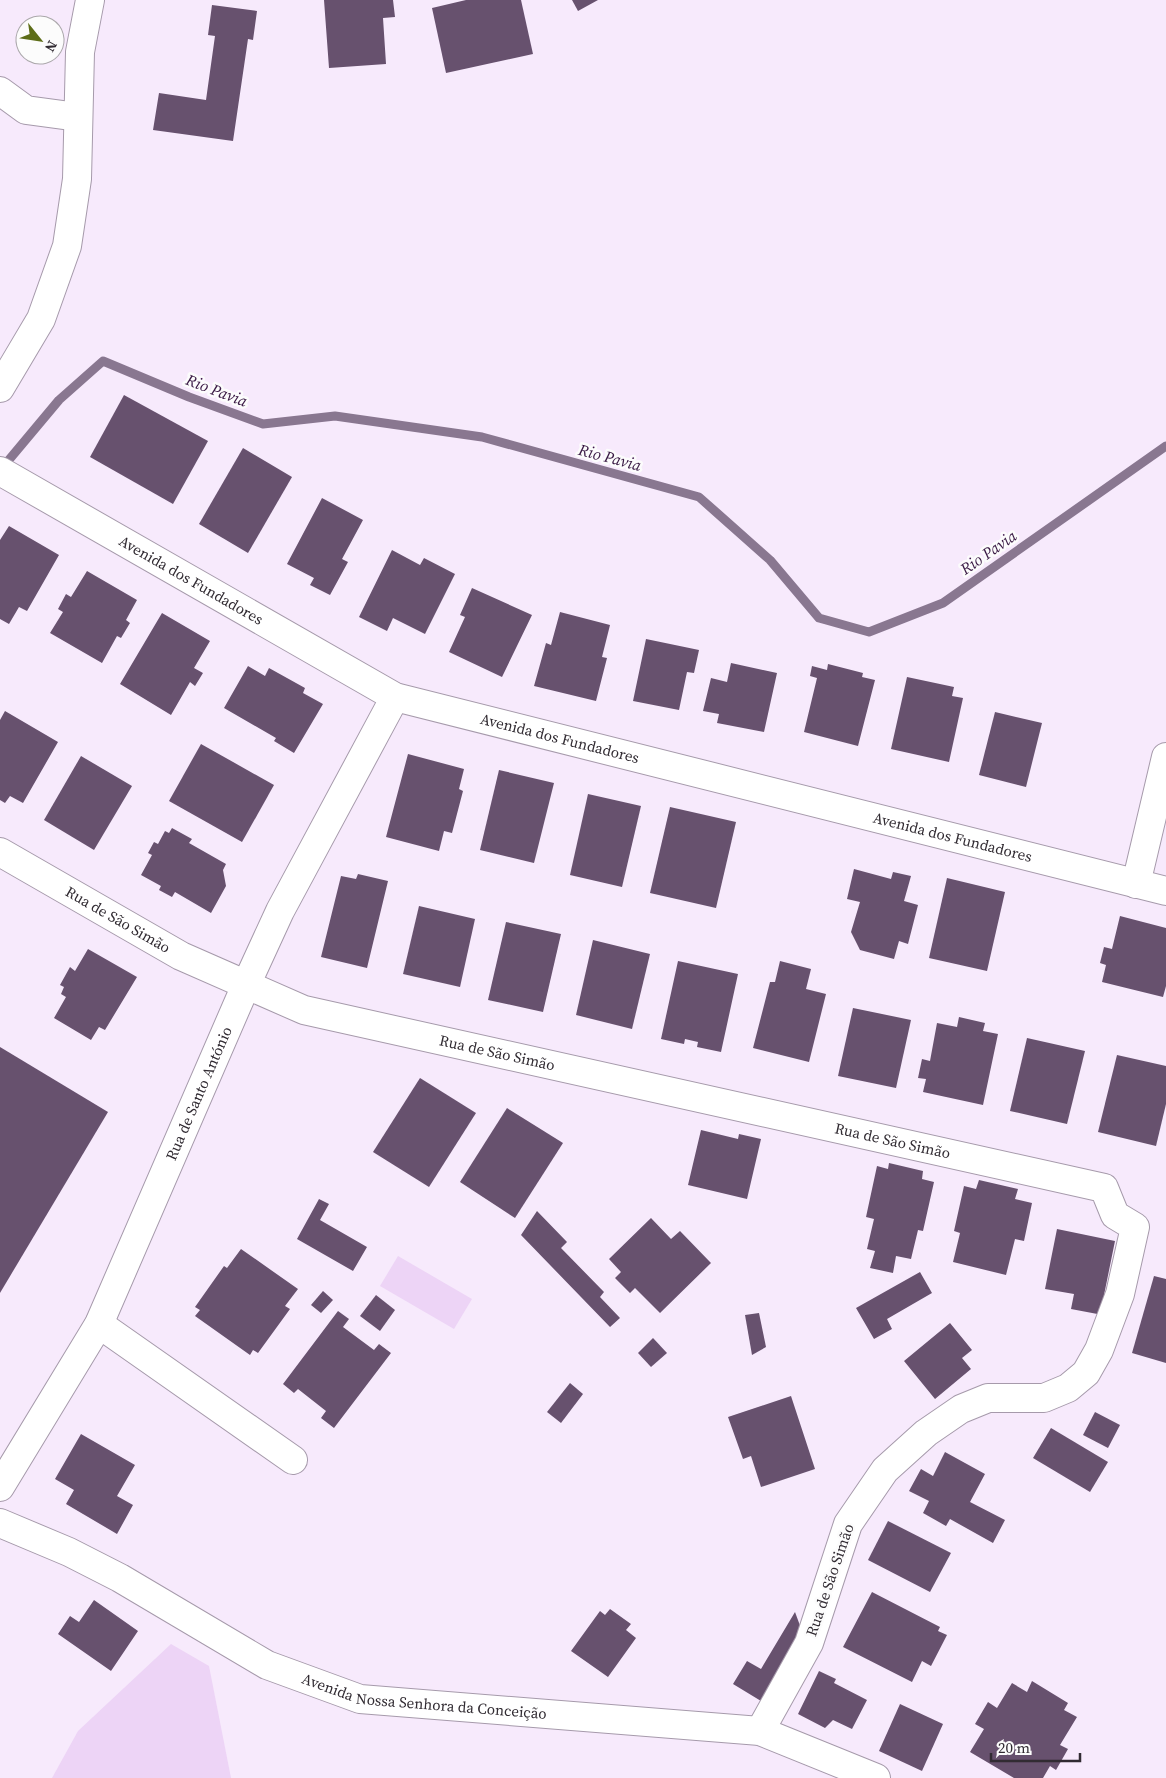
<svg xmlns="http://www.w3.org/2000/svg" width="1166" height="1778" viewBox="0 0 1166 1778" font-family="'Source Serif 4',serif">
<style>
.green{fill:#edd4f6}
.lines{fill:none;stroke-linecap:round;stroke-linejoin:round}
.stream{stroke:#897790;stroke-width:9}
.building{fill:#67516e}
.minor-casing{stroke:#a69aab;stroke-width:30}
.minor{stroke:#fff;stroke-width:28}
.labels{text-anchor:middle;stroke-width:5;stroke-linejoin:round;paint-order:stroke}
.street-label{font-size:15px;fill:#312b32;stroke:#fcfcfc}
.water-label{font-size:16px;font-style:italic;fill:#391944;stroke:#fcfcfc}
</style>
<rect width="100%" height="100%" fill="#f7eafc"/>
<!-- green -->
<g class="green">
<path d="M 398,1256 L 472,1299 L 454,1329 L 380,1286 Z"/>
<path d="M 171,1644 L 209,1666 L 231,1778 L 52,1778 L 78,1731 Z"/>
</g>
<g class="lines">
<!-- stream -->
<path class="stream" d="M 2,468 L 59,400 L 103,361 L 189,397 L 263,424 L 335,416 L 482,437 L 699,497 L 770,560 L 819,618 L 869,632 L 943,603 L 1166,446"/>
</g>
<!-- building -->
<g class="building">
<path d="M 324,0 L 393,0 L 395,17 L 383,18 L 386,64 L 329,68 Z"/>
<path d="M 466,0 L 521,0 L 533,54 L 446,73 L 432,8 Z"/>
<path d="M 572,0 L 598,0 L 578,11 Z"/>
<path d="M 212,5 L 257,11 L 253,40 L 248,39 L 233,141 L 153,130 L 159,93 L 206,100 L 215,36 L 208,35 Z"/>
<path d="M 124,395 L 208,441 L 173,504 L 90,457 Z"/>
<path d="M 243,448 L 292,477 L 248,553 L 199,524 Z"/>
<path d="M 322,498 L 363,520 L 342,559 L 348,562 L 330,595 L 310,585 L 314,578 L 287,564 Z"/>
<path d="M 9,526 L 59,555 L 27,611 L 19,607 L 9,624 L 0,619 L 0,540 Z"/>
<path d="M 392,550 L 420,565 L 424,558 L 455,574 L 425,634 L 393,618 L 387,631 L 359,617 Z"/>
<path d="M 87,571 L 137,600 L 126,620 L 130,623 L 121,638 L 117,636 L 102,663 L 50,633 L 63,612 L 58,609 L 66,594 L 71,597 Z"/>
<path d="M 472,588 L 532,615 L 502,677 L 449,652 L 465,617 L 460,615 Z"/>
<path d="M 560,612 L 610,625 L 602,657 L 607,658 L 596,701 L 534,686 L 546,643 L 551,645 Z"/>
<path d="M 162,613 L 210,641 L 194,668 L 203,673 L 195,686 L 190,682 L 171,715 L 120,684 Z"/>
<path d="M 646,639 L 699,650 L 694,673 L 687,672 L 679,710 L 633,701 Z"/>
<path d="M 731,663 L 777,673 L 764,732 L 717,723 L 719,714 L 703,711 L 711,678 L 727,682 Z"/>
<path d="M 828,664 L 863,673 L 862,677 L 875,680 L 858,746 L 804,732 L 817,678 L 810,676 L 812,666 L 827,670 Z"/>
<path d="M 248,666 L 265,676 L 269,668 L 305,688 L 303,693 L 323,704 L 294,753 L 274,741 L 276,738 L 224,708 Z"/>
<path d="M 907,677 L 954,687 L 952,696 L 963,698 L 949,762 L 891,749 Z"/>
<path d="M 5,711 L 58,742 L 23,803 L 10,796 L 5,803 L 0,800 L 0,720 Z"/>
<path d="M 995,712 L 1042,723 L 1026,787 L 979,775 Z"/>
<path d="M 201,744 L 274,785 L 242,842 L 169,801 Z"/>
<path d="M 408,754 L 464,769 L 459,789 L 463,791 L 452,833 L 444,831 L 439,851 L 386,837 Z"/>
<path d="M 81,756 L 132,786 L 94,850 L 44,820 Z"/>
<path d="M 499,770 L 554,783 L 534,863 L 480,850 Z"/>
<path d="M 588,794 L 641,806 L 622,887 L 570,875 Z"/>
<path d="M 670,807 L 736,822 L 716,908 L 650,893 Z"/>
<path d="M 172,828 L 192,839 L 189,843 L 226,864 L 223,870 L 226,886 L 211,913 L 175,892 L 172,897 L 159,890 L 161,886 L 141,875 L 152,855 L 148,853 L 154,842 L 158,844 L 165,831 L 169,833 Z"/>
<path d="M 854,869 L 891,879 L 893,872 L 911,876 L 904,901 L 918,905 L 908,944 L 899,941 L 894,959 L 860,950 L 851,932 L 860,902 L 847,899 Z"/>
<path d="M 358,874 L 388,881 L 367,968 L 321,957 L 341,876 L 356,879 Z"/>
<path d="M 947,878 L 1005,892 L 987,971 L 929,958 Z"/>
<path d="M 419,906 L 475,919 L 460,987 L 403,974 Z"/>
<path d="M 1120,916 L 1166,928 L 1166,986 L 1163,997 L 1102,982 L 1106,965 L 1100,963 L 1104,947 L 1112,949 Z"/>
<path d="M 506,922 L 561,934 L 543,1012 L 488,1000 Z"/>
<path d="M 593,940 L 650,954 L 632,1029 L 576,1015 Z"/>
<path d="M 88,949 L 137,977 L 105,1030 L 99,1027 L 91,1040 L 54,1018 L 66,997 L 61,994 L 64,987 L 60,985 L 70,967 L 75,971 Z"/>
<path d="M 678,961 L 738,974 L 721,1052 L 697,1047 L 698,1042 L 685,1039 L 684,1044 L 661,1039 Z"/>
<path d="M 780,961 L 811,969 L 806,989 L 826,994 L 809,1062 L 753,1048 L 770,982 L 775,982 Z"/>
<path d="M 853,1008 L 911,1020 L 896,1088 L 838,1076 Z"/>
<path d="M 959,1017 L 985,1023 L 983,1031 L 998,1034 L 983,1105 L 923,1092 L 926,1079 L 918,1078 L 922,1059 L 930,1061 L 937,1023 L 957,1027 Z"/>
<path d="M 1027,1038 L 1085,1051 L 1067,1124 L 1010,1111 Z"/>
<path d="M 0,1047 L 108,1112 L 0,1293 Z"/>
<path d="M 1117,1055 L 1166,1066 L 1166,1104 L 1156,1146 L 1098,1132 Z"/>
<path d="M 420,1078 L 476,1113 L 429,1187 L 373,1152 Z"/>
<path d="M 507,1108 L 563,1143 L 515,1218 L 460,1182 Z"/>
<path d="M 701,1130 L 738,1139 L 739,1134 L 761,1139 L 747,1199 L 688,1185 Z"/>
<path d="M 889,1163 L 923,1171 L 922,1179 L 934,1182 L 923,1231 L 918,1230 L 911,1259 L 896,1256 L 893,1273 L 870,1268 L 875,1251 L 867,1249 L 874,1219 L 866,1217 L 877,1166 L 888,1169 Z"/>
<path d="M 979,1180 L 1018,1189 L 1015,1199 L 1032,1203 L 1024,1241 L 1015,1239 L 1006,1275 L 953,1262 L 960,1233 L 954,1231 L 964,1186 L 976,1189 Z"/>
<path d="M 319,1199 L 329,1204 L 320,1220 L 367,1247 L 353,1271 L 297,1239 Z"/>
<path d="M 537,1211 L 567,1242 L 561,1248 L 604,1292 L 600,1297 L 620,1318 L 610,1327 L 521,1235 Z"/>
<path d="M 651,1218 L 671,1239 L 680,1231 L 711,1263 L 660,1313 L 635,1288 L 630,1293 L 615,1278 L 621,1272 L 609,1259 Z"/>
<path d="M 1057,1229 L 1115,1241 L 1104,1295 L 1111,1296 L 1108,1316 L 1071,1309 L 1074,1294 L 1045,1289 Z"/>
<path d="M 241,1249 L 298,1289 L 285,1306 L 290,1309 L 258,1353 L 253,1350 L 250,1355 L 195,1316 L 200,1310 L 195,1307 L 224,1266 L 227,1268 Z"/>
<path d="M 920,1272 L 932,1293 L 887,1319 L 892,1329 L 874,1339 L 856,1308 Z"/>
<path d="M 1154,1276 L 1166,1279 L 1166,1363 L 1132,1353 Z"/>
<path d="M 323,1291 L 333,1300 L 321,1313 L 311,1305 Z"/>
<path d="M 376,1295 L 395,1310 L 380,1331 L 360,1316 Z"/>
<path d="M 338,1311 L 349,1319 L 343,1327 L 374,1350 L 379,1344 L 391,1353 L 334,1428 L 321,1418 L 326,1411 L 298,1389 L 294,1393 L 283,1384 Z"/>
<path d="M 759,1313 L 766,1347 L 752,1355 L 745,1315 Z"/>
<path d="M 950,1323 L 972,1350 L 962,1358 L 971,1369 L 935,1399 L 904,1361 Z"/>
<path d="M 653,1338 L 667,1353 L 651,1367 L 638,1353 Z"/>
<path d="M 570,1383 L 583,1394 L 561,1423 L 547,1412 Z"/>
<path d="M 791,1396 L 815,1469 L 761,1487 L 751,1456 L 743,1459 L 728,1417 Z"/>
<path d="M 1095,1412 L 1120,1425 L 1108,1448 L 1083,1435 Z"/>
<path d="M 1051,1428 L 1108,1462 L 1090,1492 L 1033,1458 Z"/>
<path d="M 81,1434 L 135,1465 L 117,1496 L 133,1505 L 117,1534 L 66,1504 L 74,1490 L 55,1479 Z"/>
<path d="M 945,1452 L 985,1474 L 970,1502 L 1005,1520 L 993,1543 L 950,1519 L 946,1526 L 923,1513 L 929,1501 L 909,1491 L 921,1469 L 933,1476 Z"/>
<path d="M 888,1521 L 951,1553 L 930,1592 L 868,1560 Z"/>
<path d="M 872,1592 L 940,1627 L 938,1631 L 947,1635 L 931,1666 L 922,1661 L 912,1682 L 843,1647 Z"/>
<path d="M 94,1600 L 138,1631 L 111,1671 L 58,1634 L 70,1616 L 79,1622 Z"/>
<path d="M 610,1609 L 631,1624 L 626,1630 L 636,1638 L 608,1677 L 571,1651 L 600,1611 L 605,1615 Z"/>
<path d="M 795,1612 L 802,1631 L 761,1701 L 733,1684 L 747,1661 L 761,1669 Z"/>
<path d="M 819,1671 L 836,1679 L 834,1683 L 867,1700 L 852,1729 L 833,1720 L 825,1728 L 798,1714 Z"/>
<path d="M 1032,1681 L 1068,1703 L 1064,1710 L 1077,1717 L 1060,1745 L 1068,1749 L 1056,1770 L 1050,1766 L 1043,1778 L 1014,1778 L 970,1752 L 984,1729 L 975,1724 L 988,1702 L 997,1708 L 1012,1683 L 1027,1692 Z"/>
<path d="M 900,1704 L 943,1724 L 922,1771 L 879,1751 Z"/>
</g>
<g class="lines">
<defs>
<g id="minor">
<path d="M 0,91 L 26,110 L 78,117"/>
<path d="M 0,388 L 41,319 L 67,246 L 77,179 L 80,52 L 90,0"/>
<path id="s1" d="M 0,471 L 395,697 L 1166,891"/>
<path id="s2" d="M 0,852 L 181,956 L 304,1010 L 1104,1188 L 1115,1215 L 1135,1227 L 1120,1294 L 1099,1350 L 1086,1373 L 1068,1388 L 1044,1398 L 988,1398 L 961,1409 L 926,1433 L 885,1470 L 848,1524 L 809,1643 L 760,1731"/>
<path d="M 1136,884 L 1166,757"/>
<path d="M 99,1324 L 293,1460"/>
<path id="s3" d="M 0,1487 L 99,1324 L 246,985 L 280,911 L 395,697"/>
<path id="s4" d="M 0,1523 L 69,1552 L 120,1578 L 267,1665 L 360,1699 L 760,1731 L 876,1778"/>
</g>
</defs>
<!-- minor casing -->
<use href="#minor" class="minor-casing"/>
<!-- minor -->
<use href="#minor" class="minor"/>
</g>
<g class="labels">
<!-- street labels -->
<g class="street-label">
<text dy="5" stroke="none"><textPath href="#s1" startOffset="220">Avenida dos Fundadores</textPath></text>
<text dy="5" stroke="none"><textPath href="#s1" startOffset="625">Avenida dos Fundadores</textPath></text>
<text dy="5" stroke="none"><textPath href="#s1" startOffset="1030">Avenida dos Fundadores</textPath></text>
<text dy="5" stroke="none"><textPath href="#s2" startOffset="136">Rua de São Simão</textPath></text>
<text dy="5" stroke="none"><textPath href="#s2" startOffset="541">Rua de São Simão</textPath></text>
<text dy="5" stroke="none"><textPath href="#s3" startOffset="442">Rua de Santo António</textPath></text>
<text dy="5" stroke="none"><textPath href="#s2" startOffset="946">Rua de São Simão</textPath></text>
<text transform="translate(830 1580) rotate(-71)" y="5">Rua de São Simão</text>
<text dy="5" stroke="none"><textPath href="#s4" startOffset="465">Avenida Nossa Senhora da Conceição</textPath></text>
</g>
<!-- water labels -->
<g class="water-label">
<text transform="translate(217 390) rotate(21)" y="6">Rio Pavia</text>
<text transform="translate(610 457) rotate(15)" y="6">Rio Pavia</text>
<text transform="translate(988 552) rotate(-35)" y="6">Rio Pavia</text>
</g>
</g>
<!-- north arrow -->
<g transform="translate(40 40) rotate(120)"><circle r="24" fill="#fcfcfc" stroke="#aba8ab"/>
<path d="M0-4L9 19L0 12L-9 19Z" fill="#5d6d18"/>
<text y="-8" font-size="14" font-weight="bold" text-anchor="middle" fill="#312b32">N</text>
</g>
<!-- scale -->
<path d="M991 1753v8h89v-8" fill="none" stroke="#312b32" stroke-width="2.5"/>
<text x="998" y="1753" font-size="15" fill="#312b32" stroke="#fcfcfc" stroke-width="4" paint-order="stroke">20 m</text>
</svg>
